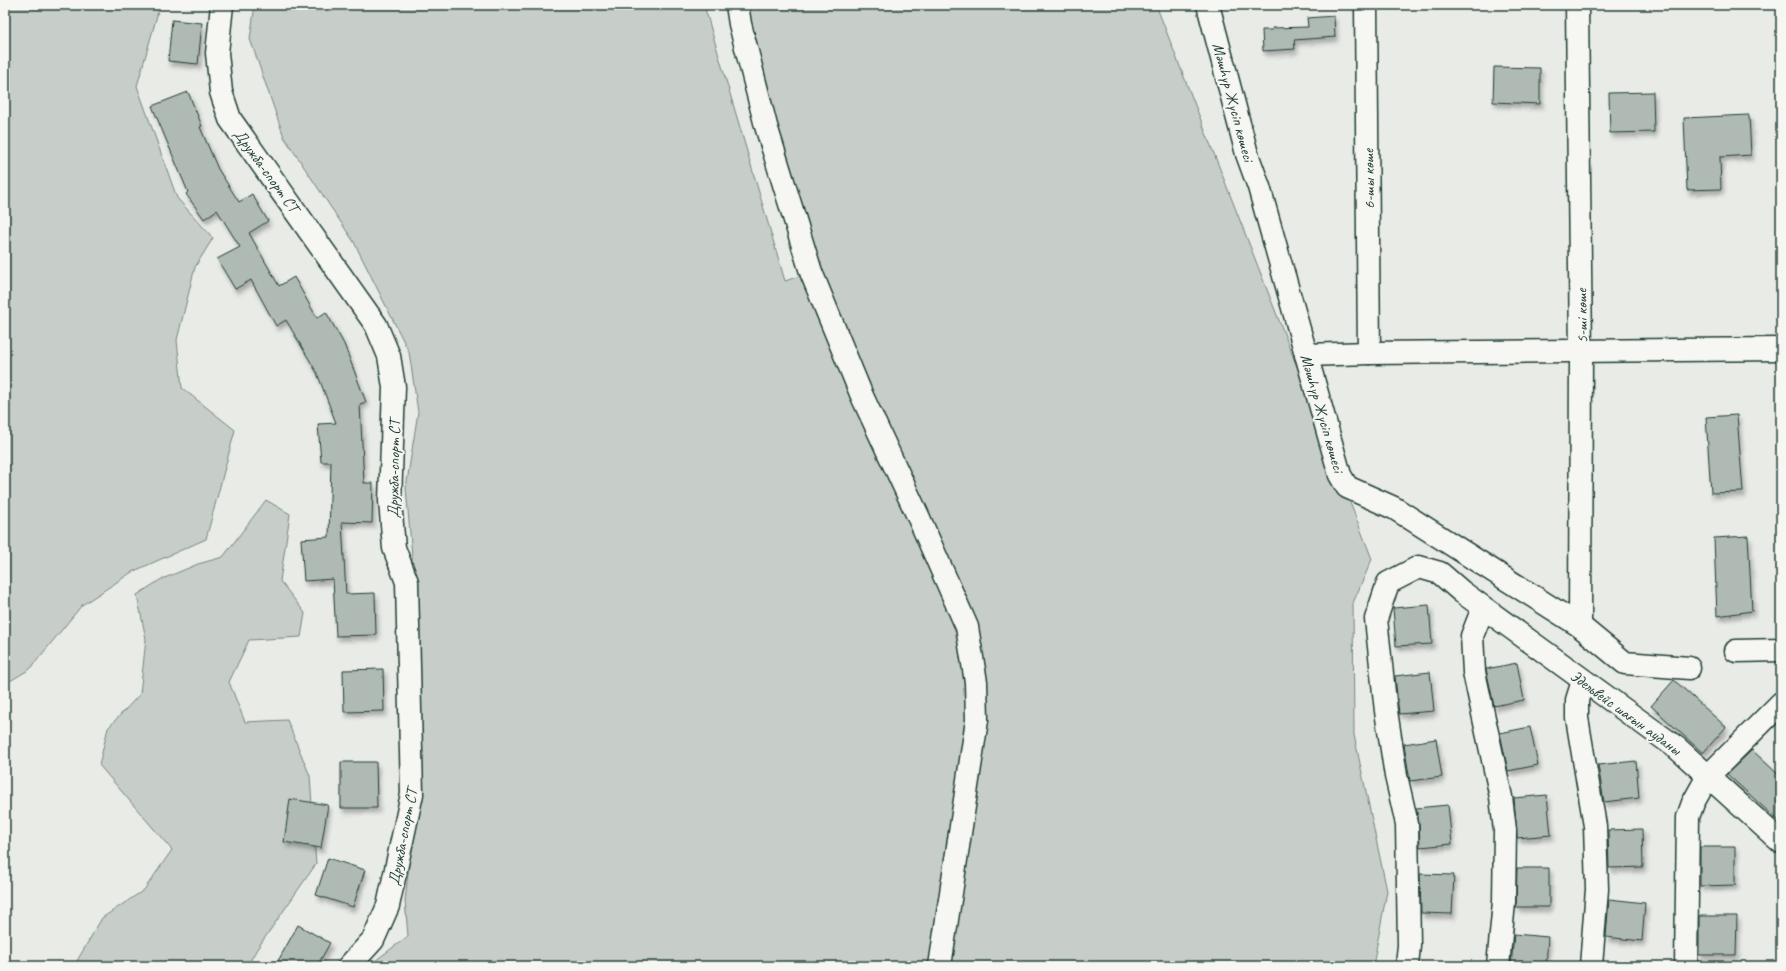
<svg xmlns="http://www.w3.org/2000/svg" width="1786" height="971" viewBox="0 0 1786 971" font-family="Caveat,sans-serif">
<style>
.green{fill:#c7cec9;stroke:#73867e}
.building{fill:#b0bab5;stroke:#1f3d34;filter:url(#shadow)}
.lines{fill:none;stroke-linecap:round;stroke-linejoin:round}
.minor-casing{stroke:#1f3d34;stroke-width:25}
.minor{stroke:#f6f6f2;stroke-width:22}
.labels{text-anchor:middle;stroke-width:4;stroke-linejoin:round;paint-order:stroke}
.street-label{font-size:16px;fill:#1f3d34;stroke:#f6f6f2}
</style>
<defs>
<filter id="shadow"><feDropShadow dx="2.5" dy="4.5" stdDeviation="2" flood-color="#0004"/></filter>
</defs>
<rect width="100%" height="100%" fill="#e9ebe7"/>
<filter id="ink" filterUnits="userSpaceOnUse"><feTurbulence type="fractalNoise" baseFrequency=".025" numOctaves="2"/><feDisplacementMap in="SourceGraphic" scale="8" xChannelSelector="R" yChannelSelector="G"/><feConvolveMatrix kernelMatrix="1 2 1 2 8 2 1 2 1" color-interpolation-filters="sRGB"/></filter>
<g filter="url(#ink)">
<!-- green -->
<g class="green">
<path d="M 5,5 L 160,5 L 137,86 L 177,198 L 213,238 L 195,267 L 177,340 L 182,388 L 235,430 L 206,539 L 132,572 L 82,605 L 30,669 L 5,684 Z"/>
<path d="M 255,5 L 704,5 L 785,281 L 811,272 L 741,5 L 1156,5 L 1372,559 L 1353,603 L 1354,735 L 1387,891 L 1373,966 L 371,966 L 375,961 L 408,936 L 405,901 L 413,828 L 418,623 L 406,488 L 418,412 L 409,352 L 354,242 L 284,137 L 250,39 Z"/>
<path d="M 266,500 L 290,514 L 280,581 L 305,613 L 301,637 L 249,640 L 229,682 L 245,722 L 287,720 L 310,776 L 316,864 L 257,949 L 247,966 L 74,966 L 102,918 L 144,890 L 172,850 L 99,765 L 108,728 L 140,694 L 146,639 L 137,595 L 160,580 L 198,564 L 223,557 Z"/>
</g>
<!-- building -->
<g class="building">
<path d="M 1334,16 L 1335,37 L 1294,40 L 1295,49 L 1263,51 L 1262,30 L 1273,30 L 1272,28 L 1308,27 L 1307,18 Z"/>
<path d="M 172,20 L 202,23 L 198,64 L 168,61 Z"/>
<path d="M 1494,67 L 1540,68 L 1540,104 L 1493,102 Z"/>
<path d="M 188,92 L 202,126 L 200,127 L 218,169 L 239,202 L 252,194 L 268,221 L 249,233 L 279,286 L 294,277 L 317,318 L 326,312 L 344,344 L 366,402 L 360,404 L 364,483 L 373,483 L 372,523 L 342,522 L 346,594 L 375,593 L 376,635 L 336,636 L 333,579 L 304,581 L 301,539 L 329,537 L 331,462 L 321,462 L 318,424 L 336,423 L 317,373 L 286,320 L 276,326 L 251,280 L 235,289 L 217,259 L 240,247 L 217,210 L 204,219 L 186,194 L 188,192 L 152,106 Z"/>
<path d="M 1653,92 L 1654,132 L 1610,133 L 1609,93 Z"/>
<path d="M 1749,115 L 1751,155 L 1720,157 L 1721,189 L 1687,190 L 1684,118 Z"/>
<path d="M 1737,415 L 1743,492 L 1711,493 L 1706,417 Z"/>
<path d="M 1748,536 L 1752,611 L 1717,616 L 1714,538 Z"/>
<path d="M 1429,605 L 1432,644 L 1396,646 L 1393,608 Z"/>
<path d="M 1517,663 L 1524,700 L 1494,706 L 1486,669 Z"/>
<path d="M 383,669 L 384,711 L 344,712 L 343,670 Z"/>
<path d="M 1430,672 L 1434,711 L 1399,714 L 1395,676 Z"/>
<path d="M 1674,680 L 1726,727 L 1703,753 L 1651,706 Z"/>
<path d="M 1530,727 L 1538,765 L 1508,771 L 1500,733 Z"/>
<path d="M 1436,739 L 1442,777 L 1410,781 L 1404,744 Z"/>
<path d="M 1752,750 L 1781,777 L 1781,823 L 1727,774 Z"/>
<path d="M 1636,761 L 1639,798 L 1604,802 L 1598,765 Z"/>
<path d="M 341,762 L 376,762 L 377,808 L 341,808 Z"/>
<path d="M 1547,795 L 1551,835 L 1517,838 L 1514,798 Z"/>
<path d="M 290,799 L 328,805 L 321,848 L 284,842 Z"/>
<path d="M 1448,805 L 1452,844 L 1420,847 L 1419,824 L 1416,808 Z"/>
<path d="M 1642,829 L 1643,867 L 1609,868 L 1608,830 Z"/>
<path d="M 1700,847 L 1735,847 L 1735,885 L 1700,886 Z"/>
<path d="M 328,858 L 365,870 L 353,907 L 316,895 Z"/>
<path d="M 1517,868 L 1549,868 L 1549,907 L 1516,907 Z"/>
<path d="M 1420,874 L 1454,875 L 1452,914 L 1421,913 Z"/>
<path d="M 1609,899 L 1645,903 L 1642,941 L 1606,937 Z"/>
<path d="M 1699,916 L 1737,916 L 1736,955 L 1699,955 Z"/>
<path d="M 298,925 L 330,943 L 317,966 L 287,966 L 278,961 Z"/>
<path d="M 1514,934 L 1548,937 L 1546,966 L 1511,966 Z"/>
</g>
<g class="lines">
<defs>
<g id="minor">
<path d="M 222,5 L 217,53 L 221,92 L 230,119 L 376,325 L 389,356 L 394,387 L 390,501 L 394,548 L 407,582 L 412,794 L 388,906 L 373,940 L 349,966"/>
<path d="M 737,5 L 740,24 L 766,126 L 811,272 L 862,396 L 918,516 L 967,627 L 976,682 L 977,720 L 940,966"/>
<path d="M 1208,5 L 1247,154 L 1259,187 L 1340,475 L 1347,487 L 1394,508 L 1580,626 L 1625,663 L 1689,668"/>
<path d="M 1366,5 L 1369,353"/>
<path d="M 1577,5 L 1581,352 L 1580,626"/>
<path d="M 1306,355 L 1369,353 L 1781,349"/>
<path d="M 1483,608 L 1472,636 L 1474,672 L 1501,797 L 1505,830 L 1504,902 L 1498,966"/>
<path d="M 1736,651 L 1781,650"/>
<path d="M 1583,681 L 1577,700 L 1577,718 L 1595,826 L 1597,889 L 1591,966"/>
<path d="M 1407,966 L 1409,945 L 1407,824 L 1396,776 L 1386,711 L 1376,619 L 1388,583 L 1419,567 L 1440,573 L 1462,592 L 1677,748 L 1781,842"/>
<path d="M 1686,966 L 1688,817 L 1693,803 L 1708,776 L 1781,703"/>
</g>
</defs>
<!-- minor casing -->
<use href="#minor" class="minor-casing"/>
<!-- minor -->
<use href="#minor" class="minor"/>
</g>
</g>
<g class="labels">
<!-- street labels -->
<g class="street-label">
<text transform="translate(1234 102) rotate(75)" y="6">Мәшhүр Жүсіп көшесі</text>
<text transform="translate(267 170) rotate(54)" y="6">Дружба-спорт СТ</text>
<text transform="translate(1368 179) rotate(-91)" y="6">6-шы көше</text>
<text transform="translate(1581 316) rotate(-91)" y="6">5-ші көше</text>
<text transform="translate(1323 413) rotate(74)" y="6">Мәшhүр Жүсіп көшесі</text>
<text transform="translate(393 469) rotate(-89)" y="6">Дружба-спорт СТ</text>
<text transform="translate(1626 712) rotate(36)" y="6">Эдельвейс шағын ауданы</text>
<text transform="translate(402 837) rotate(-79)" y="6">Дружба-спорт СТ</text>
</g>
</g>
<!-- margin -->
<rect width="1786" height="971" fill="none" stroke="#f6f6f2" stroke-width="20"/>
<rect x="10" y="10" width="1766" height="951" fill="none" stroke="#1f3d34" stroke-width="1.5" filter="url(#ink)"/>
</svg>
